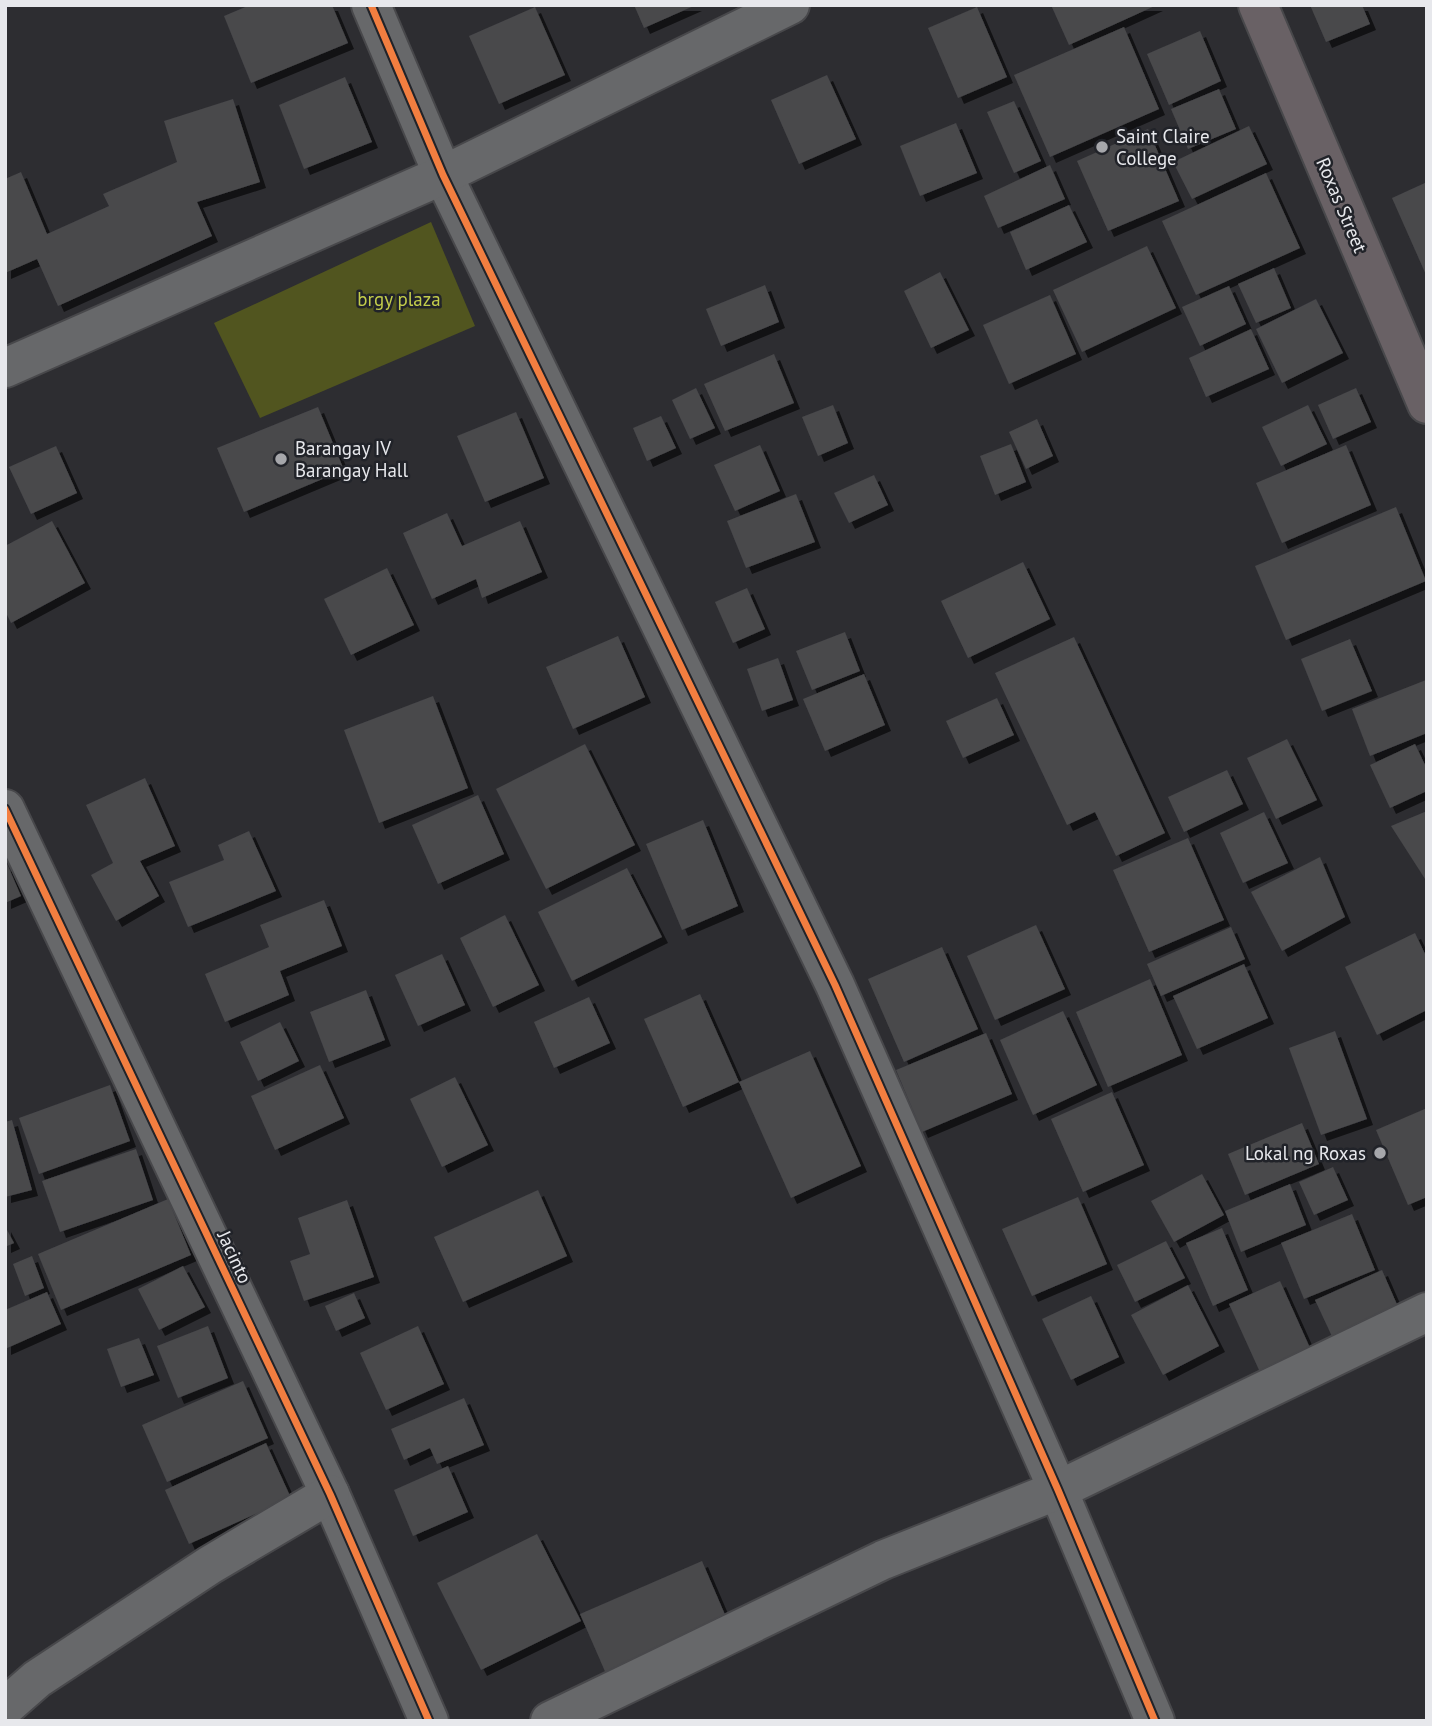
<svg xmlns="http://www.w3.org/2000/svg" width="1432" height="1726" viewBox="0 0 1432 1726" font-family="'PT Sans',sans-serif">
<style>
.green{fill:#51551f}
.building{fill:#48484b;filter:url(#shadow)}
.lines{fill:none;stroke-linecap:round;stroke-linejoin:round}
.minor-casing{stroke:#48484b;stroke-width:42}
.major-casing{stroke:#48484b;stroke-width:42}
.minor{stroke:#67686a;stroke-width:38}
.major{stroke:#696165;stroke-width:38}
.cycleway-casing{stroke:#212329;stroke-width:11}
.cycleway{stroke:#f27e40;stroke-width:7}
.poi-dot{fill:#a6a7ab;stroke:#212329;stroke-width:2.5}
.labels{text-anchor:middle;stroke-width:5;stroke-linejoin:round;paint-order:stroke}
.poi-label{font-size:19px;fill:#e7e8ec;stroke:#212329;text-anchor:start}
.street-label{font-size:19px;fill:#e7e8ec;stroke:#212329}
.park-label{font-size:19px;fill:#c3cd4b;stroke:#212329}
</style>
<defs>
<filter id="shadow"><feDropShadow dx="6" dy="6" stdDeviation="0" flood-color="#0009"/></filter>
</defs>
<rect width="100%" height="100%" fill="#2d2d31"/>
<!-- green -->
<path class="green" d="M 431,222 L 475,326 L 260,418 L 214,323 Z"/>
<!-- building -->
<g class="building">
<path d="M 250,5 L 332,5 L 348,43 L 251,83 L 224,16 Z"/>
<path d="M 634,5 L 696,5 L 644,28 Z"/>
<path d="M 1051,5 L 1157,5 L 1069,45 Z"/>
<path d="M 1310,5 L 1362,5 L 1370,24 L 1326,42 Z"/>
<path d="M 535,7 L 565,75 L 499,104 L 469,36 Z"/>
<path d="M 977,7 L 1007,77 L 958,98 L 928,28 Z"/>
<path d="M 1124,27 L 1159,109 L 1050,157 L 1014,75 Z"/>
<path d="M 1200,31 L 1221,81 L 1169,105 L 1147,54 Z"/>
<path d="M 827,75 L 856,139 L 799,164 L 771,100 Z"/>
<path d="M 345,77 L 372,142 L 304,169 L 279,105 Z"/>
<path d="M 1219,89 L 1236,129 L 1188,149 L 1171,109 Z"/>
<path d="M 233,99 L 260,182 L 197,202 L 212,236 L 58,306 L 37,259 L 5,273 L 5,179 L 21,172 L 47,234 L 109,206 L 103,194 L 177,162 L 164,121 Z"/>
<path d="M 1014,101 L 1041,161 L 1014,173 L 987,112 Z"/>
<path d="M 956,123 L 977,173 L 920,196 L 900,146 Z"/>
<path d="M 1249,126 L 1267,164 L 1192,199 L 1173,162 Z"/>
<path d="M 1148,129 L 1179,201 L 1108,231 L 1077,161 Z"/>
<path d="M 1050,165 L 1065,199 L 998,228 L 984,196 Z"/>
<path d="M 1266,173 L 1300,248 L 1196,295 L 1162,221 Z"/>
<path d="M 1427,182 L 1427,277 L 1392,198 Z"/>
<path d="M 1069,205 L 1087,242 L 1026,270 L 1010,232 Z"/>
<path d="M 1147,246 L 1176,308 L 1082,352 L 1053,290 Z"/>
<path d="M 1274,268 L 1291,308 L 1256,323 L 1238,284 Z"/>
<path d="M 940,272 L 969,330 L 931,348 L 904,291 Z"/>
<path d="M 765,285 L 779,322 L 721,346 L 706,309 Z"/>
<path d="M 1229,286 L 1246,324 L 1200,346 L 1182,307 Z"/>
<path d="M 1050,295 L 1076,354 L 1009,384 L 983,325 Z"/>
<path d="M 1316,299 L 1343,353 L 1282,383 L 1256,329 Z"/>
<path d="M 1251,329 L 1269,369 L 1206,397 L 1189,358 Z"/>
<path d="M 774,354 L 794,403 L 725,431 L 704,384 Z"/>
<path d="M 696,388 L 715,428 L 690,439 L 672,400 Z"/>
<path d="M 1356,388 L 1371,422 L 1333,439 L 1318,405 Z"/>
<path d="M 833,405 L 848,443 L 818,456 L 802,417 Z"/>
<path d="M 1308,405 L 1327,444 L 1281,466 L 1262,427 Z"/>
<path d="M 318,407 L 344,470 L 244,512 L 217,448 Z"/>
<path d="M 516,412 L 544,478 L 485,502 L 457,436 Z"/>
<path d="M 661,416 L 676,448 L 647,461 L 633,428 Z"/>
<path d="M 1037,419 L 1053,456 L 1026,469 L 1009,432 Z"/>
<path d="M 1011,444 L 1026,482 L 995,495 L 980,456 Z"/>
<path d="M 760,445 L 780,491 L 735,511 L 714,465 Z"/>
<path d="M 1346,445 L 1371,505 L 1282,543 L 1256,483 Z"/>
<path d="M 56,446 L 77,493 L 31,514 L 9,467 Z"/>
<path d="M 874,475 L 888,505 L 849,523 L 834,493 Z"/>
<path d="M 796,494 L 815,542 L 746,568 L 727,521 Z"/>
<path d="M 1396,507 L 1426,581 L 1286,640 L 1255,566 Z"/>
<path d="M 447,513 L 462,546 L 520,521 L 542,572 L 482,598 L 476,579 L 432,599 L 403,533 Z"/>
<path d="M 52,521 L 85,583 L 11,623 L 5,611 L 5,546 Z"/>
<path d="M 1023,562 L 1050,619 L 968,658 L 941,601 Z"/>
<path d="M 387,568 L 414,625 L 351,655 L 324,599 Z"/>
<path d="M 747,588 L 765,629 L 733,643 L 715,602 Z"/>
<path d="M 845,632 L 860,671 L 812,690 L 796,651 Z"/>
<path d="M 618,636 L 645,697 L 573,729 L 546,667 Z"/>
<path d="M 1074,637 L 1165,833 L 1116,856 L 1095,812 L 1067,825 L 995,673 Z"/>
<path d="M 1350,639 L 1372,691 L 1322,711 L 1301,659 Z"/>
<path d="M 778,658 L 793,700 L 762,711 L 747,669 Z"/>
<path d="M 864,674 L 885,725 L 825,751 L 803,699 Z"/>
<path d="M 1426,680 L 1427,733 L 1370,756 L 1352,709 Z"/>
<path d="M 433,696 L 468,788 L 379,823 L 344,730 Z"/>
<path d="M 997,698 L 1014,735 L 963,758 L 946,721 Z"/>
<path d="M 1287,739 L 1317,800 L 1276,819 L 1247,758 Z"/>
<path d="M 585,744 L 635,845 L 546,889 L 496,789 Z"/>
<path d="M 1415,744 L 1427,769 L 1427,791 L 1390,808 L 1370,765 Z"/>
<path d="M 1227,770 L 1243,804 L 1184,832 L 1168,797 Z"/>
<path d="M 145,778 L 175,846 L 140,861 L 159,896 L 116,921 L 91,875 L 113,863 L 86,805 Z"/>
<path d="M 478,795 L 504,854 L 438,884 L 412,825 Z"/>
<path d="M 1427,811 L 1427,882 L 1391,826 Z"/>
<path d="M 1264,812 L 1288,863 L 1243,883 L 1220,833 Z"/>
<path d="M 703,820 L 738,906 L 682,930 L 646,844 Z"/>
<path d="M 249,831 L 276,891 L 188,927 L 169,882 L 224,860 L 218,845 Z"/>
<path d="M 1188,838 L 1224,920 L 1149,952 L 1113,870 Z"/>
<path d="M 1320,857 L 1345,917 L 1282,951 L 1251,892 Z"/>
<path d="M 5,859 L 21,896 L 5,903 Z"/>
<path d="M 627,868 L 662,937 L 572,981 L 538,912 Z"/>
<path d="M 324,900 L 342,946 L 280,971 L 289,995 L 225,1022 L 205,974 L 269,947 L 260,925 Z"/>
<path d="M 505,915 L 539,985 L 493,1007 L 460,938 Z"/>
<path d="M 1036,925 L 1065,989 L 995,1020 L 967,956 Z"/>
<path d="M 1231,927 L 1245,959 L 1161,996 L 1147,964 Z"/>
<path d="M 1415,933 L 1427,958 L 1427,1010 L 1377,1035 L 1345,967 Z"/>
<path d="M 942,947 L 978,1029 L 904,1062 L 868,979 Z"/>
<path d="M 442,954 L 465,1005 L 418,1026 L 395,975 Z"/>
<path d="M 1244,964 L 1268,1018 L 1197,1049 L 1173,996 Z"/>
<path d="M 1150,979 L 1182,1055 L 1108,1087 L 1076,1012 Z"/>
<path d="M 366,990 L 385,1040 L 329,1062 L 310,1012 Z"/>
<path d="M 700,994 L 739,1082 L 683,1107 L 644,1019 Z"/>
<path d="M 589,997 L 610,1043 L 554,1068 L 534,1022 Z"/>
<path d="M 1063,1011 L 1097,1085 L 1033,1115 L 1000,1040 Z"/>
<path d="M 280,1022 L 299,1061 L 258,1081 L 240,1042 Z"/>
<path d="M 1335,1031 L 1367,1119 L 1321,1135 L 1289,1048 Z"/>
<path d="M 986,1033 L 1012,1094 L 922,1132 L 896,1070 Z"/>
<path d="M 810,1051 L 861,1166 L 791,1198 L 739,1082 Z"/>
<path d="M 320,1065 L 344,1118 L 275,1150 L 251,1096 Z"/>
<path d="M 455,1077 L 488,1145 L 442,1167 L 410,1099 Z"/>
<path d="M 110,1085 L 130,1141 L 39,1174 L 19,1118 Z"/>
<path d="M 1112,1092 L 1144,1165 L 1083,1192 L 1051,1119 Z"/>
<path d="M 1427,1108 L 1427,1197 L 1408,1205 L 1376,1130 Z"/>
<path d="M 12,1120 L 32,1190 L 5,1197 L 5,1122 Z"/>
<path d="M 1302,1123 L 1319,1164 L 1245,1195 L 1228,1154 Z"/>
<path d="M 136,1149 L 153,1200 L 60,1232 L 42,1181 Z"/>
<path d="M 1333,1167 L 1348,1200 L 1314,1215 L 1299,1182 Z"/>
<path d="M 1202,1174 L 1224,1215 L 1174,1242 L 1151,1201 Z"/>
<path d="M 1290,1184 L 1306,1225 L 1241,1252 L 1225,1211 Z"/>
<path d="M 538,1190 L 567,1256 L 463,1302 L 434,1237 Z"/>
<path d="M 1078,1197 L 1107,1264 L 1032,1296 L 1002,1229 Z"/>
<path d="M 168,1199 L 191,1255 L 61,1310 L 38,1254 Z"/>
<path d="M 347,1200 L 374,1277 L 304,1301 L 290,1261 L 310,1254 L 298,1218 Z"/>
<path d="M 1352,1214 L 1375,1270 L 1304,1299 L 1281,1243 Z"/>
<path d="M 5,1226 L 14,1243 L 5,1247 Z"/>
<path d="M 1222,1228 L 1248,1290 L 1213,1306 L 1186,1243 Z"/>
<path d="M 1166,1241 L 1185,1278 L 1135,1302 L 1117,1265 Z"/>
<path d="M 32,1256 L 44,1288 L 25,1296 L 13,1264 Z"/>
<path d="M 183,1266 L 205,1307 L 159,1330 L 138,1289 Z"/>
<path d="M 1382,1270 L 1402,1316 L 1336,1345 L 1315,1300 Z"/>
<path d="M 1280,1281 L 1315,1359 L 1264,1381 L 1229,1304 Z"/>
<path d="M 1188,1285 L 1219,1346 L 1163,1375 L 1131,1315 Z"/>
<path d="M 47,1292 L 61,1324 L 5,1349 L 5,1310 Z"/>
<path d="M 354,1293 L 365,1318 L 336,1331 L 325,1306 Z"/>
<path d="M 1091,1296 L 1119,1357 L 1071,1380 L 1042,1319 Z"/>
<path d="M 208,1326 L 228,1378 L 178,1398 L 157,1346 Z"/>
<path d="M 418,1326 L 444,1384 L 386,1410 L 360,1353 Z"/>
<path d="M 139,1338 L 154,1375 L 121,1387 L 107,1349 Z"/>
<path d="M 243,1381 L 268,1438 L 167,1482 L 142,1425 Z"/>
<path d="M 464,1398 L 484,1445 L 437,1464 L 430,1448 L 404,1460 L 391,1429 Z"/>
<path d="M 266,1443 L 291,1498 L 189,1544 L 165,1490 Z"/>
<path d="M 448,1466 L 468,1512 L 413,1536 L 394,1490 Z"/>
<path d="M 537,1534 L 581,1621 L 481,1670 L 437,1583 Z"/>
<path d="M 702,1561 L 729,1624 L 607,1676 L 580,1614 Z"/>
</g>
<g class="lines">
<defs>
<g id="minor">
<path d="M 371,5 L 443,175 L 835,985 L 1058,1490 L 1155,1721"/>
<path d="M 5,368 L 443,175 L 790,5"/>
<path d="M 5,809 L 330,1494 L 429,1721"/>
<path d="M 5,1707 L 37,1679 L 210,1565 L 330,1494"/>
<path d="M 550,1721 L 883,1560 L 1058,1490 L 1427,1312"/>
</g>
<path id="major" d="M 1258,5 L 1427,404"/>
</defs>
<!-- minor casing -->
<use href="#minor" class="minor-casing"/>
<!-- major casing -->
<use href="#major" class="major-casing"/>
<!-- minor -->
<use href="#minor" class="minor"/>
<!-- major -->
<use href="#major" class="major"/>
<defs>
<g id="cycleway">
<path d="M 371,5 L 443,175 L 835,985 L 1058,1490 L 1155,1721"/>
<path d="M 5,809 L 330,1494 L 429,1721"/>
</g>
</defs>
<!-- cycleway casing -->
<use href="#cycleway" class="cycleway-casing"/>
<!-- cycleway -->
<use href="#cycleway" class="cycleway"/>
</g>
<!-- markers -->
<g class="poi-dot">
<circle cx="1102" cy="147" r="7"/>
<circle cx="281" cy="459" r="7"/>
<circle cx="1380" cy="1153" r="7"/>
</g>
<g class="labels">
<!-- poi labels -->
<g class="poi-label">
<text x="1116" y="143">Saint Claire<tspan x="1116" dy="22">College</tspan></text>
<text x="295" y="455">Barangay IV<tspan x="295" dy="22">Barangay Hall</tspan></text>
<text x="1366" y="1160" text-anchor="end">Lokal ng Roxas</text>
</g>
<!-- street labels -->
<g class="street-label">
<text transform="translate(1342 205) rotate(67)" y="7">Roxas Street</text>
<text transform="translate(235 1257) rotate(65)" y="7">Jacinto</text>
</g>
<!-- park labels -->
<g class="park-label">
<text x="399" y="306">brgy plaza</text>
</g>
</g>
<!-- border -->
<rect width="1432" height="1726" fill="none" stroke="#e7e8ec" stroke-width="14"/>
</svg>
